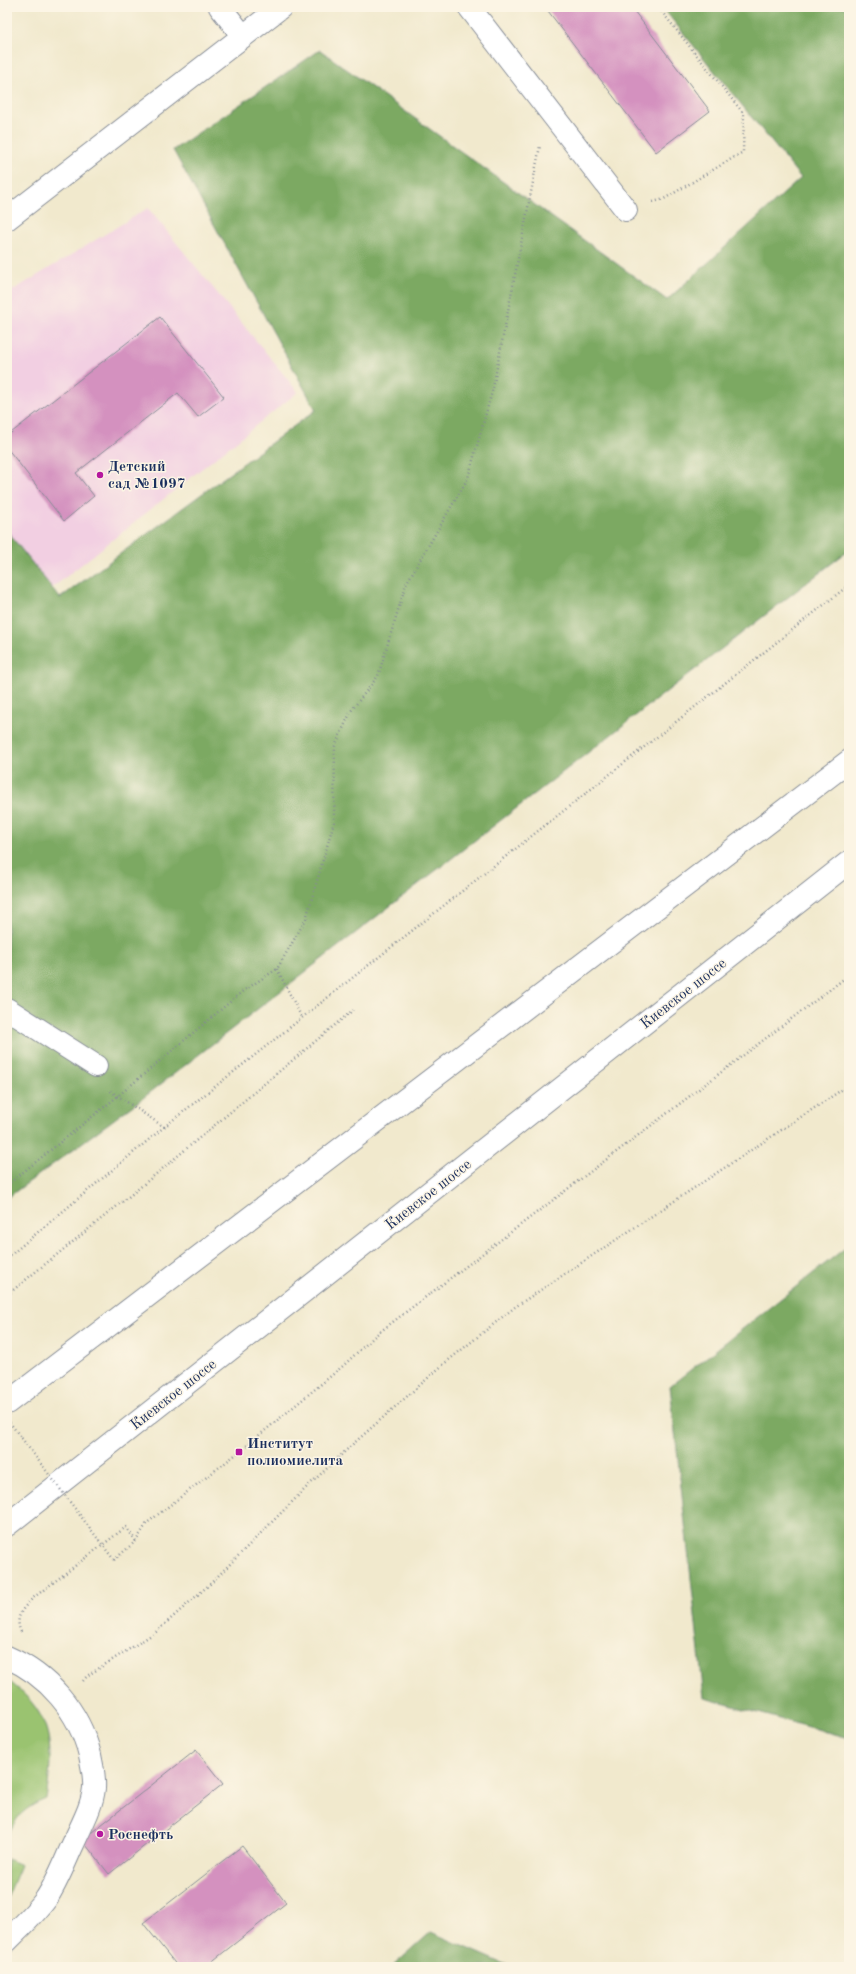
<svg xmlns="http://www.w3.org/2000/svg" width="856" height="1974" viewBox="0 0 856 1974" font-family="'Old Standard TT',serif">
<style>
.built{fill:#f2cfe2}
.green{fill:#9ac36f;stroke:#5a7966}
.forest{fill:#7ba962;stroke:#4b6c60}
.building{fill:#d491bf}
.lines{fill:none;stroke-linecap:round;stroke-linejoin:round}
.minor-casing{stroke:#868c96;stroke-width:24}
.highway-casing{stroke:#868c96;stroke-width:24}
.path{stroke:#868c96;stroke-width:2.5;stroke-dasharray:1 3;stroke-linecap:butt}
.minor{stroke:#fff;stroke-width:22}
.highway{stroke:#fff;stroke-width:22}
.path-bridge{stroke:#868c96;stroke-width:2.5;stroke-dasharray:1 3;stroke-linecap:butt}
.poi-dot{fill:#b5179e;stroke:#fcf5e5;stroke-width:1.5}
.labels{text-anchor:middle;stroke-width:3;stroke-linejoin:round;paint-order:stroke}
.poi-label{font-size:15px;font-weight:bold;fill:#1b2f5e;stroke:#fcf5e5;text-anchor:start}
.street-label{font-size:15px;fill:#1b2f5e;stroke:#fcf5e5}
</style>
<rect width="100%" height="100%" fill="#fcf5e5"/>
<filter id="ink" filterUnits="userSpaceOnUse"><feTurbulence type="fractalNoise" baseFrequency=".025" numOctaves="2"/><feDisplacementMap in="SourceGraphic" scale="8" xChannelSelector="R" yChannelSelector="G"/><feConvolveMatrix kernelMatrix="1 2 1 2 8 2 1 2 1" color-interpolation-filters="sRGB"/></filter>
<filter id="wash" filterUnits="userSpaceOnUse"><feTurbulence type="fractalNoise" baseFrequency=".012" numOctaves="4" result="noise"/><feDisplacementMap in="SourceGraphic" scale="16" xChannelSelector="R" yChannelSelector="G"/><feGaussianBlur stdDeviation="0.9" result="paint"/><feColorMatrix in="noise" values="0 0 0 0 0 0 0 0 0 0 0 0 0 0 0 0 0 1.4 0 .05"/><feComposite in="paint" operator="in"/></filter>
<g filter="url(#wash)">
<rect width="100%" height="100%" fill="#f1e9cd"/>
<!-- built -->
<path class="built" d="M 148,208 L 298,392 L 42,596 L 7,559 L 7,294 Z"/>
<!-- green -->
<g class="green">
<path d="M 7,1680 C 54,1714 54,1746 46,1799 C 24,1808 16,1816 7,1838 Z"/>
<path d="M 7,1859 L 21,1865 L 7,1898 Z"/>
</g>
<!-- forest -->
<g class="forest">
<path d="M 662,7 L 849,7 L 849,550 L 143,1098 L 7,1198 L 7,531 L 60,598 L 316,410 L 173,150 L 320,50 L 667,300 L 801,178 Z"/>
<path d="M 849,1245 L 849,1738 L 704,1698 L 670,1386 Z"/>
<path d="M 431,1932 L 511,1967 L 392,1967 Z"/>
</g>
<g id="blocks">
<!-- building -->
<g class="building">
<path d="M 545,7 L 631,7 L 710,111 L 656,152 Z"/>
<path d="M 160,317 L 224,397 L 198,417 L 178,393 L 76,473 L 94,496 L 64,521 L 7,448 L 7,436 Z"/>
<path d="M 196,1750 L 223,1784 L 109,1874 L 82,1840 Z"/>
<path d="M 242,1846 L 286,1903 L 205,1967 L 178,1967 L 143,1923 Z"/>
</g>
</g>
</g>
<g filter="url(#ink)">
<use href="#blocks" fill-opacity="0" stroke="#868c96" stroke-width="1"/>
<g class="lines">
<defs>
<g id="minor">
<path d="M 220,7 L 243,36"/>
<path d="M 469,7 L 626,210"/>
<path d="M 7,219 L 281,7"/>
<path d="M 7,1009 L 96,1066"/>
<path d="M 7,1657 C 48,1675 79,1711 90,1755 C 92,1766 95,1776 94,1788 C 92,1807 82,1824 74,1842 C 65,1861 58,1881 46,1899 C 35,1914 20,1928 7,1941"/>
</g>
<g id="highway">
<path d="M 7,1403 L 849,761"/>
<path d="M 7,1525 L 849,862"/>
</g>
</defs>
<!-- minor casing -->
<use href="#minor" class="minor-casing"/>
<!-- highway casing -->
<use href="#highway" class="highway-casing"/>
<!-- path -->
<g class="path">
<path d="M 653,202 L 664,199 L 743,152 L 744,114 L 658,7"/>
<path d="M 277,969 L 302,1018"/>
<path d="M 164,1127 L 849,585"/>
<path d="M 7,1185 L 118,1096 L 243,991 L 277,969 L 306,919 L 334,822 L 335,746 L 351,711 L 378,676 L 406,584 L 468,478 L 493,388 L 540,146"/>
<path d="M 7,1258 L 164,1127 L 109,1090"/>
<path d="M 7,1295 L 132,1194 L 353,1010"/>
<path d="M 114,1560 L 136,1541 L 147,1523 L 239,1452 L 343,1366 L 377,1334 L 849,975"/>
<path d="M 21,1632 C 14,1617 23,1608 33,1598 L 126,1527 L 136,1541"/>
<path d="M 83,1681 L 87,1676 L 156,1632 L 210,1584 L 308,1486 L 353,1444 L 445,1363 L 515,1307 L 849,1085"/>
</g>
<!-- minor -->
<use href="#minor" class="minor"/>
<!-- highway -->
<use href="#highway" class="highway"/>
<!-- path-bridge -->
<path class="path-bridge" d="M 7,1419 L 114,1560"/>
</g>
</g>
<!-- markers -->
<g class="poi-dot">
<circle cx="100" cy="475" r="4"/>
<rect x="235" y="1448" width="8" height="8" rx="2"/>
<circle cx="100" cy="1834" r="4"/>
</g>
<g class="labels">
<!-- poi labels -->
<g class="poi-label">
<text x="108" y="471">Детский<tspan x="108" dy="17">сад №1097</tspan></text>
<text x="247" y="1448">Институт<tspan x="247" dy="17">полиомиелита</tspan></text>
<text x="108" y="1839">Роснефть</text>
</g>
<!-- street labels -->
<g class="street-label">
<text transform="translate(683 993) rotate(-38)" y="5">Киевское шоссе</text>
<text transform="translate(428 1194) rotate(-38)" y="5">Киевское шоссе</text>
<text transform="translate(173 1394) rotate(-38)" y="5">Киевское шоссе</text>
</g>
</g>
<!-- margin -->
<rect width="856" height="1974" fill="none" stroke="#fcf5e5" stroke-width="24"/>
</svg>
